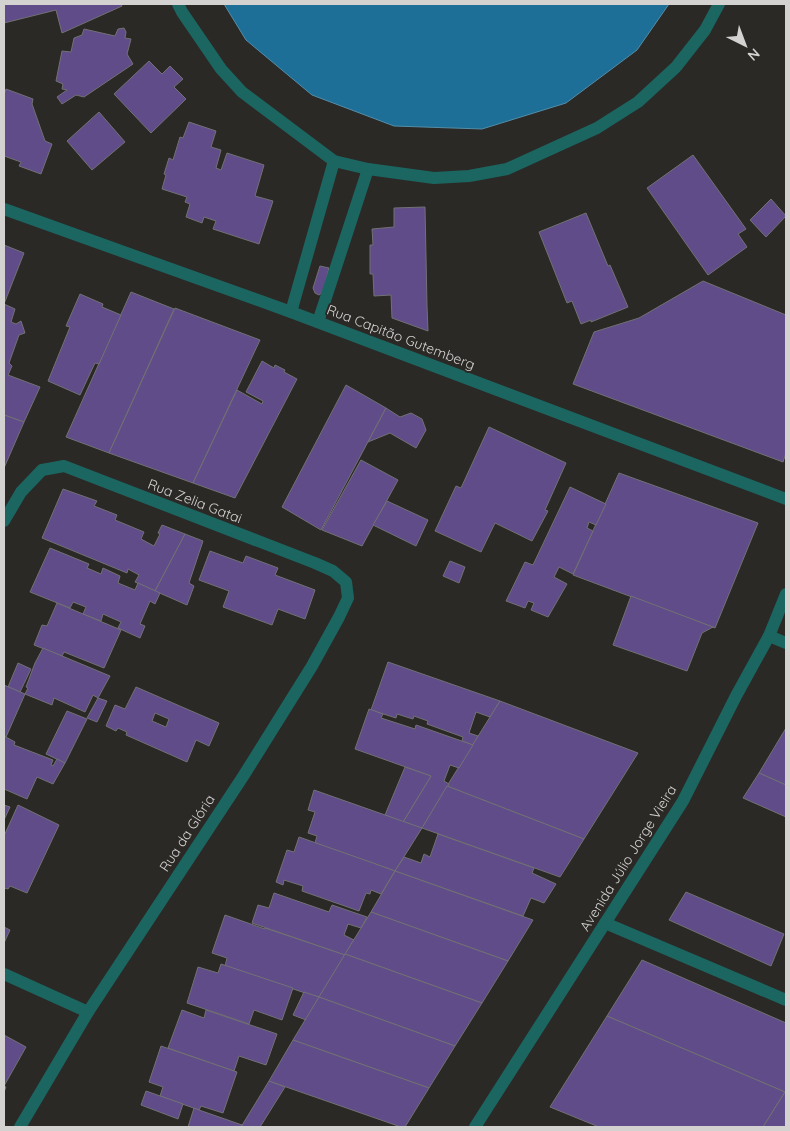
<svg xmlns="http://www.w3.org/2000/svg" width="790" height="1131" viewBox="0 0 790 1131" font-family="Quicksand,sans-serif">
<style>
.water{fill:#1d6f97;stroke:#548da8}
.building{fill:#5f4c89;stroke:#727175;fill-rule:evenodd}
.lines{fill:none;stroke-linecap:round;stroke-linejoin:round}
.service{stroke:#1b6661;stroke-width:12}
.minor{stroke:#1b6661;stroke-width:12}
.labels{text-anchor:middle;stroke-width:4;stroke-linejoin:round;paint-order:stroke}
.street-label{font-size:14px;fill:#d4d2d1;stroke:#2b2926}
</style>
<rect width="100%" height="100%" fill="#2b2926"/>
<!-- water -->
<path class="water" d="M 224,4 L 669,4 L 637,50 L 566,103 L 482,129 L 394,126 L 312,95 L 246,40 Z"/>
<!-- building -->
<g class="building">
<path d="M 4,4 L 121,4 L 122,6 L 62,33 L 56,10 L 4,23 Z"/>
<path d="M 124,28 L 126,32 L 125,38 L 131,39 L 127,54 L 133,64 L 84,97 L 76,95 L 62,104 L 57,97 L 67,90 L 62,89 L 63,84 L 56,81 L 62,51 L 71,52 L 74,38 L 82,35 L 84,29 L 115,36 L 118,29 Z"/>
<path d="M 149,61 L 162,74 L 170,66 L 183,79 L 174,87 L 186,99 L 151,133 L 114,94 Z"/>
<path d="M 6,89 L 33,99 L 32,104 L 45,141 L 52,144 L 41,174 L 19,166 L 21,162 L 4,156 L 4,95 Z"/>
<path d="M 99,112 L 125,142 L 92,170 L 67,141 Z"/>
<path d="M 189,122 L 216,131 L 211,147 L 221,150 L 216,168 L 221,170 L 227,153 L 264,165 L 255,196 L 273,201 L 259,244 L 213,229 L 216,221 L 204,217 L 202,223 L 186,217 L 190,204 L 185,202 L 187,197 L 162,189 L 166,175 L 164,174 L 169,158 L 173,160 L 180,137 L 183,138 Z"/>
<path d="M 693,155 L 746,229 L 738,234 L 747,247 L 708,275 L 647,188 Z"/>
<path d="M 771,199 L 786,216 L 766,237 L 750,220 Z"/>
<path d="M 425,207 L 427,306 L 428,331 L 392,318 L 391,295 L 374,296 L 373,274 L 370,274 L 370,245 L 373,245 L 372,229 L 394,227 L 394,208 Z"/>
<path d="M 586,213 L 608,266 L 610,265 L 628,307 L 591,322 L 591,320 L 581,324 L 572,301 L 567,303 L 539,232 Z"/>
<path d="M 4,245 L 24,253 L 4,304 Z"/>
<path d="M 320,266 L 329,268 L 323,292 L 319,295 L 315,293 L 313,288 Z"/>
<path d="M 703,281 L 786,315 L 786,453 L 783,462 L 573,384 L 594,332 L 639,318 Z"/>
<path d="M 131,292 L 174,309 L 109,453 L 66,437 Z"/>
<path d="M 80,294 L 103,304 L 102,307 L 121,315 L 99,364 L 95,363 L 80,395 L 48,381 L 70,327 L 66,326 Z"/>
<path d="M 4,304 L 15,309 L 11,322 L 16,324 L 21,321 L 25,333 L 19,335 L 9,363 L 12,366 L 8,375 L 40,387 L 24,422 L 4,415 Z"/>
<path d="M 175,308 L 260,340 L 193,483 L 109,453 Z"/>
<path d="M 262,361 L 274,368 L 275,365 L 285,370 L 284,372 L 297,379 L 235,498 L 193,483 L 237,390 L 262,404 L 263,401 L 246,392 Z"/>
<path d="M 346,385 L 386,408 L 321,530 L 282,507 Z"/>
<path d="M 386,408 L 400,417 L 411,413 L 422,419 L 426,430 L 416,448 L 390,433 L 368,442 Z"/>
<path d="M 4,415 L 24,422 L 4,468 Z"/>
<path d="M 489,427 L 566,463 L 545,510 L 548,511 L 532,541 L 495,523 L 481,552 L 435,531 L 456,486 L 461,488 Z"/>
<path d="M 361,460 L 398,480 L 362,546 L 322,530 Z"/>
<path d="M 619,473 L 758,523 L 715,628 L 573,575 Z"/>
<path d="M 570,487 L 606,504 L 596,525 L 589,522 L 587,528 L 593,531 L 573,574 L 559,567 L 554,577 L 567,584 L 548,617 L 531,610 L 534,603 L 528,601 L 525,608 L 506,601 L 525,562 L 533,565 Z"/>
<path d="M 63,489 L 97,501 L 94,506 L 117,515 L 115,520 L 144,532 L 141,539 L 154,546 L 160,534 L 158,533 L 162,525 L 185,534 L 155,591 L 135,582 L 139,575 L 128,569 L 127,573 L 42,538 Z"/>
<path d="M 387,501 L 428,520 L 416,546 L 373,525 Z"/>
<path d="M 185,534 L 203,541 L 189,583 L 194,586 L 187,605 L 155,591 Z"/>
<path d="M 50,548 L 89,564 L 87,568 L 101,574 L 103,568 L 120,576 L 118,583 L 135,590 L 138,583 L 160,593 L 155,604 L 150,601 L 140,624 L 145,626 L 140,638 L 118,628 L 121,622 L 103,614 L 101,621 L 83,614 L 86,607 L 73,602 L 70,608 L 30,592 Z"/>
<path d="M 210,551 L 243,563 L 246,556 L 278,568 L 275,575 L 315,590 L 305,619 L 278,609 L 272,625 L 223,607 L 229,591 L 199,580 Z"/>
<path d="M 450,561 L 465,567 L 459,583 L 443,576 Z"/>
<path d="M 631,596 L 713,627 L 702,633 L 687,671 L 613,645 Z"/>
<path d="M 57,603 L 121,630 L 104,668 L 64,652 L 62,656 L 34,645 L 42,625 L 47,626 Z"/>
<path d="M 43,648 L 110,676 L 98,698 L 93,695 L 85,712 L 54,698 L 52,705 L 25,694 L 28,688 L 26,687 L 35,663 Z"/>
<path d="M 388,662 L 500,701 L 490,717 L 476,712 L 469,733 L 478,736 L 473,745 L 462,741 L 463,737 L 427,724 L 428,721 L 414,716 L 413,719 L 397,714 L 396,718 L 371,710 Z"/>
<path d="M 18,663 L 31,669 L 20,692 L 8,687 Z"/>
<path d="M 4,685 L 25,694 L 6,737 L 4,736 Z"/>
<path d="M 136,687 L 219,723 L 209,746 L 196,740 L 187,762 L 126,735 L 127,732 L 118,728 L 116,731 L 106,726 L 115,705 L 125,709 ZM 155,713 L 169,719 L 166,727 L 152,721 Z"/>
<path d="M 98,698 L 107,701 L 97,722 L 87,718 Z"/>
<path d="M 500,701 L 638,753 L 584,839 L 447,786 Z"/>
<path d="M 369,709 L 383,714 L 381,718 L 415,729 L 416,725 L 473,745 L 459,768 L 450,765 L 444,781 L 449,784 L 422,828 L 403,822 L 431,776 L 355,749 Z"/>
<path d="M 67,711 L 87,719 L 65,763 L 46,754 Z"/>
<path d="M 786,728 L 786,785 L 759,773 Z"/>
<path d="M 4,736 L 15,742 L 14,745 L 53,760 L 51,765 L 53,766 L 57,759 L 65,763 L 53,784 L 37,777 L 27,799 L 4,789 Z"/>
<path d="M 405,767 L 431,776 L 403,822 L 385,815 Z"/>
<path d="M 759,773 L 786,785 L 786,817 L 743,798 Z"/>
<path d="M 447,786 L 584,839 L 560,877 L 422,828 Z"/>
<path d="M 314,790 L 422,828 L 395,871 L 315,843 L 317,836 L 308,833 L 315,812 L 308,810 Z"/>
<path d="M 4,805 L 10,807 L 4,820 Z"/>
<path d="M 18,805 L 59,825 L 27,893 L 10,886 L 8,889 L 4,888 L 4,836 Z"/>
<path d="M 438,834 L 534,868 L 532,873 L 556,884 L 544,903 L 531,898 L 523,916 L 395,871 L 404,857 L 421,863 L 424,854 L 430,857 Z"/>
<path d="M 299,837 L 373,863 L 395,871 L 381,894 L 371,890 L 370,894 L 366,893 L 359,911 L 302,891 L 303,886 L 284,880 L 283,885 L 276,882 L 287,850 L 294,852 Z"/>
<path d="M 395,871 L 533,920 L 508,961 L 371,912 Z"/>
<path d="M 686,892 L 784,934 L 771,966 L 669,920 Z"/>
<path d="M 274,893 L 329,912 L 332,905 L 367,917 L 361,928 L 348,924 L 344,935 L 354,940 L 345,955 L 252,923 L 258,905 L 269,908 Z"/>
<path d="M 371,912 L 508,961 L 482,1003 L 345,954 Z"/>
<path d="M 225,915 L 265,929 L 265,928 L 345,955 L 319,997 L 311,995 L 225,966 L 227,958 L 212,953 Z"/>
<path d="M 4,927 L 10,930 L 4,943 Z"/>
<path d="M 345,954 L 482,1003 L 455,1046 L 319,997 Z"/>
<path d="M 642,960 L 786,1023 L 786,1090 L 785,1092 L 607,1016 Z"/>
<path d="M 221,964 L 293,988 L 282,1020 L 254,1010 L 249,1024 L 187,1003 L 198,967 L 218,973 Z"/>
<path d="M 304,992 L 319,997 L 306,1020 L 293,1015 Z"/>
<path d="M 319,997 L 455,1046 L 429,1088 L 293,1040 Z"/>
<path d="M 182,1010 L 204,1018 L 206,1010 L 277,1034 L 266,1065 L 239,1056 L 234,1071 L 168,1048 Z"/>
<path d="M 607,1016 L 785,1092 L 763,1127 L 599,1127 L 550,1107 Z"/>
<path d="M 4,1035 L 26,1047 L 4,1086 L 6,1087 L 4,1092 Z"/>
<path d="M 293,1040 L 429,1088 L 405,1127 L 401,1127 L 269,1081 Z"/>
<path d="M 161,1046 L 237,1072 L 223,1113 L 201,1106 L 199,1110 L 160,1096 L 163,1087 L 149,1082 Z"/>
<path d="M 269,1081 L 285,1087 L 260,1127 L 241,1127 Z"/>
<path d="M 786,1090 L 786,1127 L 763,1127 L 785,1092 Z"/>
<path d="M 146,1091 L 183,1104 L 178,1119 L 141,1105 Z"/>
<path d="M 194,1108 L 199,1110 L 242,1125 L 241,1127 L 188,1127 Z"/>
</g>
<g class="lines">
<!-- service -->
<g class="service">
<path d="M 178,4 L 182,12 L 221,69 L 242,92 L 334,161 L 368,169 L 434,178 L 469,176 L 507,169 L 597,128 L 638,102 L 676,67 L 705,30 L 719,4"/>
<path d="M 291,312 L 334,161"/>
<path d="M 318,322 L 368,169"/>
</g>
<!-- minor -->
<g class="minor">
<path d="M 4,209 L 291,312 L 786,499"/>
<path d="M 4,521 L 21,492 L 42,470 L 64,466 L 315,563 L 333,571 L 346,582 L 348,598 L 339,617 L 312,666 L 244,775 L 88,1012 L 20,1127"/>
<path d="M 769,636 L 786,643"/>
<path d="M 605,923 L 786,1000"/>
<path d="M 4,974 L 88,1012"/>
<path d="M 475,1127 L 683,801 L 736,696 L 769,636 L 786,594"/>
</g>
</g>
<g class="labels">
<!-- street labels -->
<g class="street-label">
<text transform="translate(401 337) rotate(21)" y="5">Rua Capitão Gutemberg</text>
<text transform="translate(195 501) rotate(21)" y="5">Rua Zelia Gatai</text>
<text transform="translate(187 833) rotate(-57)" y="5">Rua da Glória</text>
<text transform="translate(628 858) rotate(-58)" y="5">Avenida Júlio Jorge Vieira</text>
</g>
</g>
<!-- border -->
<rect width="790" height="1131" fill="none" stroke="#d4d2d1" stroke-width="10"/>
<!-- north arrow -->
<g transform="translate(745 45) rotate(138)" stroke="#2b2926" stroke-width="4" paint-order="stroke">
<path d="M0-4L9 19L0 12L-9 19Z" fill="#d4d2d1"/>
<text y="-8" font-size="14" font-weight="bold" text-anchor="middle" fill="#d4d2d1">N</text>
</g>
</svg>
